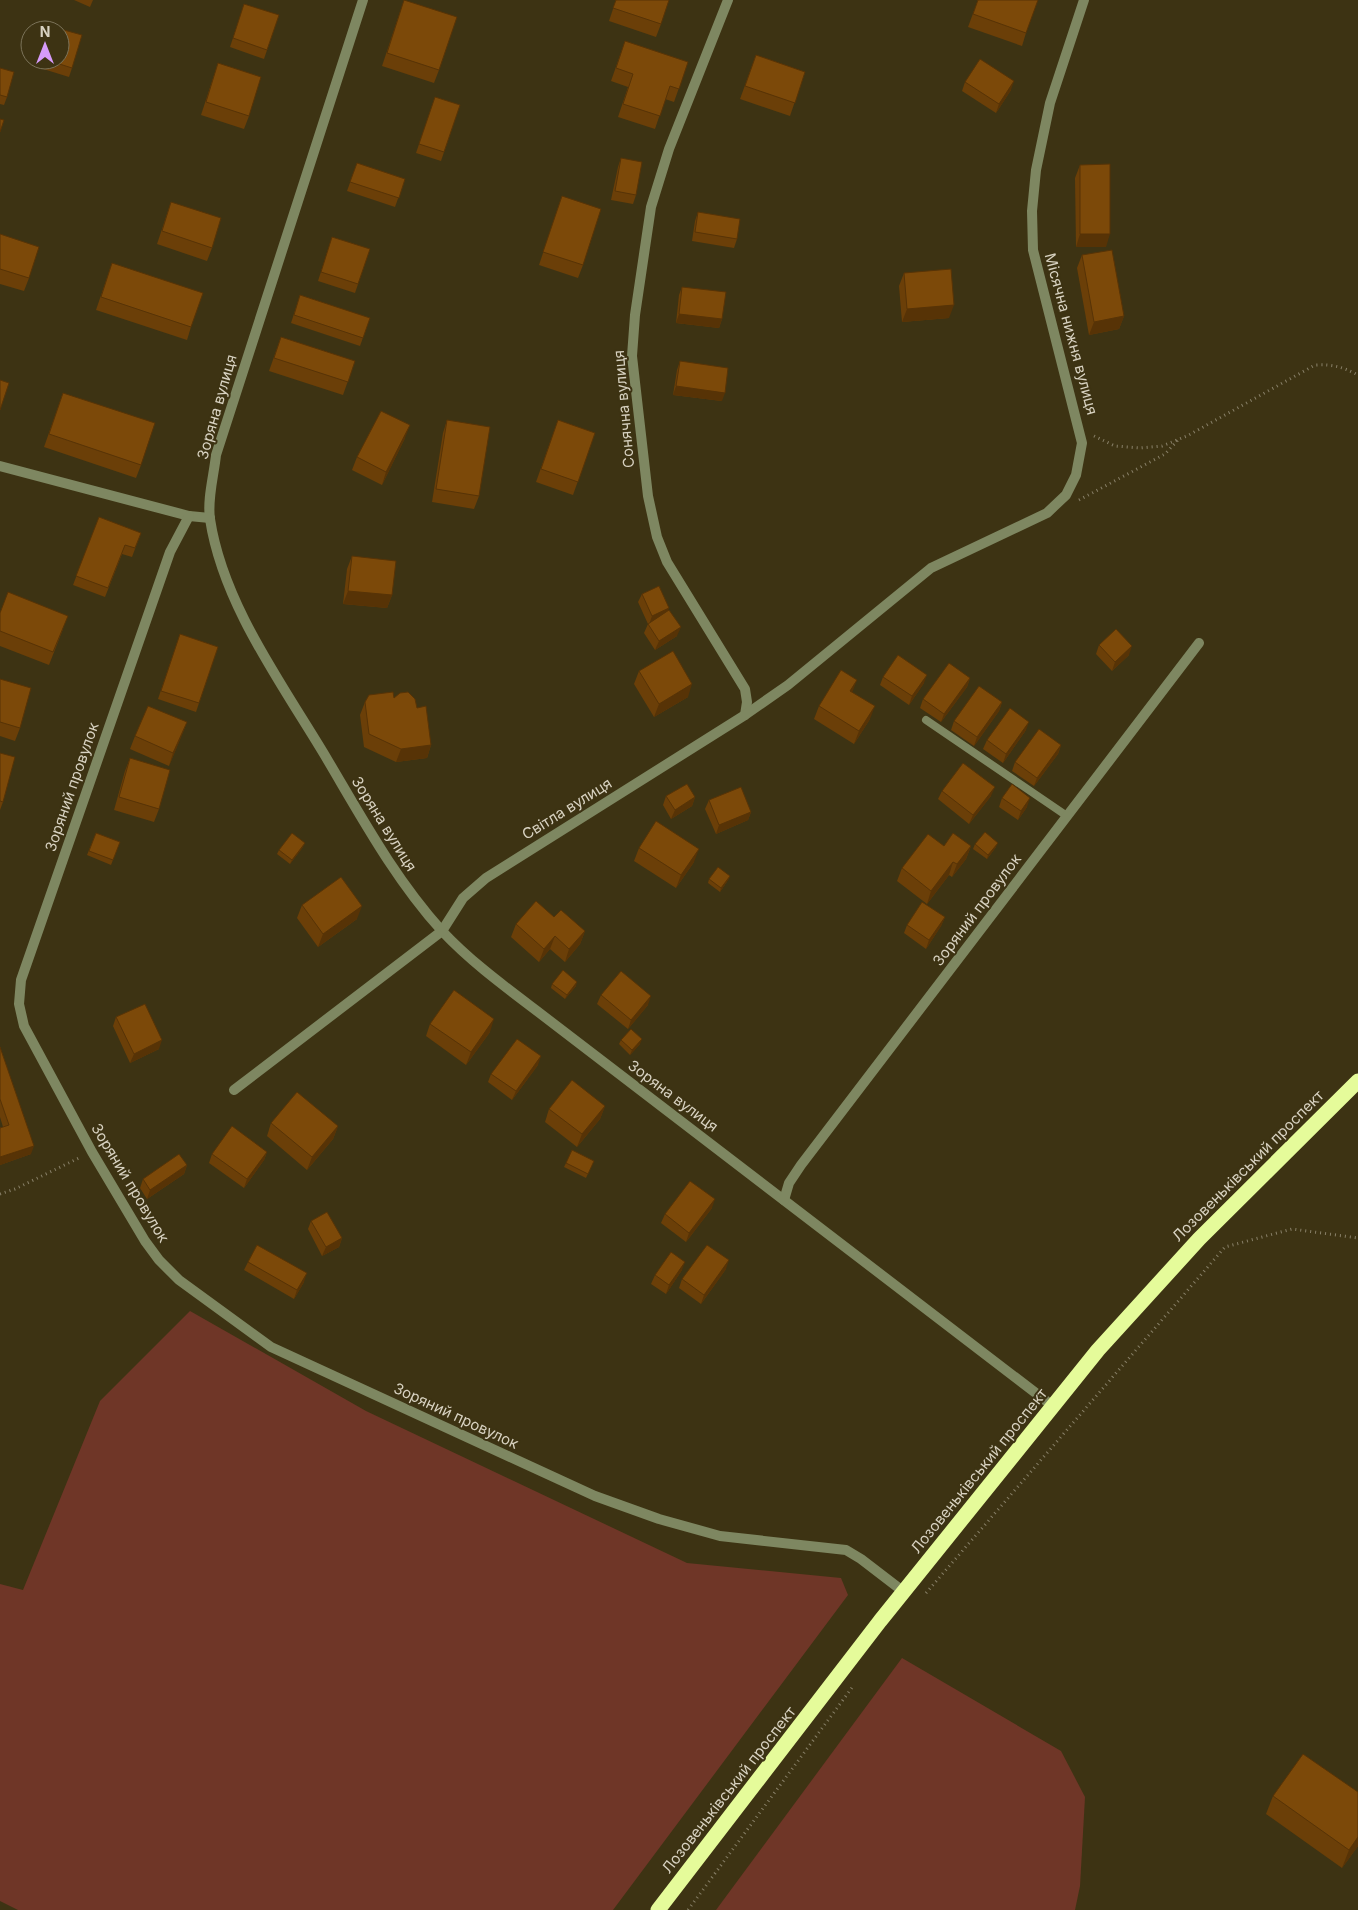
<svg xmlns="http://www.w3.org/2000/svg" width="1358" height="1910" viewBox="0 0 1358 1910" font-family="Inter,sans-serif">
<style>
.green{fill:#6f3627}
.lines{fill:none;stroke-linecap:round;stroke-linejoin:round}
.path{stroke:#898169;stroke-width:3;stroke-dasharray:1 4;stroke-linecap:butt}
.lane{stroke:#7e8761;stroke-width:8}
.street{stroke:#7e8761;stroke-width:10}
.highway{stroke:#e5fb9a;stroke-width:15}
.wall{fill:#6b3f08}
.shaded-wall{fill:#573306}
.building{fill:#7c4909;stroke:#573306}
.labels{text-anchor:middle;stroke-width:4;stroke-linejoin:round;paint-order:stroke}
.street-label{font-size:15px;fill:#d8d2c1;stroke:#3d3313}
</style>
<rect width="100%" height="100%" fill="#3d3313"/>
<!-- green -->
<g class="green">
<path d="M 190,1311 L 366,1411 L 687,1563 L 841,1578 L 848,1595 L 613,1910 L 18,1910 L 0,1901 L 0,1584 L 23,1590 L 100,1401 Z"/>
<path d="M 902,1658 L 1061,1751 L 1085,1797 L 1080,1886 L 1075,1910 L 716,1910 Z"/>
</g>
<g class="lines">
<!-- path -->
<g class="path">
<path d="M 1094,436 L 1115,446 L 1140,448 L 1162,446 L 1187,436 L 1315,365 C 1332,364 1343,367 1358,375"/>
<path d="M 1079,500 L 1165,454 L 1178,440"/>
<path d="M 0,1194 L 15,1189 L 81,1157"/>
<path d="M 926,1593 L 1225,1247 L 1292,1229 L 1358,1238"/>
<path d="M 688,1910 L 854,1685"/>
</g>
<!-- lane -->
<path class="lane" d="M 926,720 L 1067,816"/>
<!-- street -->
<g class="street">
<path d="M 363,0 L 216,455 C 214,475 207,499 210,519 C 223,605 283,685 327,759 C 362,818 395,879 442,931 C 470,961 504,986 537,1011 L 1054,1407"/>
<path d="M 728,0 L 669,149 L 651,207 L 635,315 L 632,356 L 648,496 L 657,537 L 667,562 L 745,689 L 747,702 L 745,715"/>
<path d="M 0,466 L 189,516 L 210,518"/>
<path d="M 189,516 L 170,552 L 21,980 L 19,1004 L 24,1026 L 92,1152 L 145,1241 L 159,1260 L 179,1280 L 271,1347 L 595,1496 L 659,1519 L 720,1536 L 846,1550 L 861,1559 L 904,1592"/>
<path d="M 234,1090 L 442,931 L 463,898 L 486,878 L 745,715 L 788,685 L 931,568 L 1047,513 L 1066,495 L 1076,475 L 1082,443 L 1033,250 L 1032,211 L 1036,170 L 1050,103 L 1084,0"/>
<path d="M 784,1200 L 789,1183 L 801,1165 L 1199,643"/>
</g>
<!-- highway -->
<path class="highway" d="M 658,1910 L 880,1621 L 1098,1350 L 1199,1239 L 1358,1081"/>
</g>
<!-- wall -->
<g class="wall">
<path d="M 74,0 L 93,0 L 90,7 Z"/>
<path d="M 616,0 L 661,24 L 656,37 L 609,21 Z"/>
<path d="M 978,0 L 1026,33 L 1022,46 L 968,27 Z"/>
<path d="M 244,4 L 279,15 L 264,59 L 230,47 Z"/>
<path d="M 400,12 L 439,70 L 434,83 L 382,66 Z"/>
<path d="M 625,41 L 688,62 L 674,102 L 665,99 L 655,129 L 618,117 L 628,87 L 611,81 Z"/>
<path d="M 756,55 L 805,72 L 790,116 L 740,99 Z"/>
<path d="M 42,60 L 60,60 L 72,68 L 69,77 L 40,68 Z"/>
<path d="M 218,63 L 249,116 L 244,129 L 201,115 Z"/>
<path d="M 0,68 L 7,97 L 4,105 L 0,104 Z"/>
<path d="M 965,82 L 1011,90 L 996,113 L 962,91 Z"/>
<path d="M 435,97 L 460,105 L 441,161 L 416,153 Z"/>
<path d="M 621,158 L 636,195 L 633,204 L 611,200 L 618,167 Z"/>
<path d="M 357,163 L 405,179 L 395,207 L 347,191 Z"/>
<path d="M 1080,165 L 1106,247 L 1076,247 L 1075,178 Z"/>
<path d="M 562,196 L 583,265 L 578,278 L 539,265 Z"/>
<path d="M 171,202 L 212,248 L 207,261 L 157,244 Z"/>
<path d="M 698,212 L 737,239 L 734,248 L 692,241 L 695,221 Z"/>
<path d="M 0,234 L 29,278 L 24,291 L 0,284 Z"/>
<path d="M 332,237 L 370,249 L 355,293 L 318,281 Z"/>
<path d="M 1082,255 L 1124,316 L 1119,329 L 1089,335 L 1077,268 Z"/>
<path d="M 112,263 L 191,327 L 187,340 L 96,310 Z"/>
<path d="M 904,273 L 949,318 L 902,322 L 899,286 Z"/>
<path d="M 682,287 L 722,319 L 719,328 L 676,323 L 679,295 Z"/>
<path d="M 300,295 L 370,318 L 360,346 L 291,323 Z"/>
<path d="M 281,337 L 355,361 L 343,395 L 269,371 Z"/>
<path d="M 680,361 L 722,401 L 673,395 L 677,370 Z"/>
<path d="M 63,393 L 141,465 L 136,478 L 44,447 Z"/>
<path d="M 447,420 L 479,496 L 474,509 L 432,502 L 443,433 Z"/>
<path d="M 558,420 L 595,433 L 573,495 L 536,482 Z"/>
<path d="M 405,438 L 382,485 L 352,470 L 357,457 Z"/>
<path d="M 99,517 L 141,533 L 132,557 L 122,554 L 105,597 L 73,585 Z"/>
<path d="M 352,556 L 392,595 L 387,608 L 343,604 L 347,569 Z"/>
<path d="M 642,594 L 668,611 L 677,636 L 655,650 L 644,633 L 648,624 L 638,602 Z"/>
<path d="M 0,613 L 63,629 L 49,665 L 0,646 Z"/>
<path d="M 180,634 L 218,647 L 196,712 L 158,699 Z"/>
<path d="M 1099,645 L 1129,655 L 1112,671 L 1096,654 Z"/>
<path d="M 639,671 L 688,697 L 654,717 L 634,684 Z"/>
<path d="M 883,677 L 924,683 L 909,705 L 880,685 Z"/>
<path d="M 970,678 L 967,687 L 941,722 L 920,708 L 923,699 Z"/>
<path d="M 0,679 L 20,728 L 15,741 L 0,736 Z"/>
<path d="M 852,692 L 870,719 L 854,744 L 814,719 L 819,706 Z"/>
<path d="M 394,698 L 417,708 L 431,745 L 427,758 L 396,762 L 364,747 L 360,715 L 365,702 Z"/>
<path d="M 1002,702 L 999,711 L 974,746 L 951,730 L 954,721 Z"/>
<path d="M 187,722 L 169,766 L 130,749 L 135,736 Z"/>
<path d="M 1026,730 L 1003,763 L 983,749 L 987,740 Z"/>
<path d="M 1061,745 L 1058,754 L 1034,786 L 1012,771 L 1015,762 Z"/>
<path d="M 0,753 L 3,802 L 0,810 Z"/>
<path d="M 130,758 L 159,809 L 154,822 L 114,810 L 125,771 Z"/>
<path d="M 942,791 L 991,796 L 969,824 L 938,799 Z"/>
<path d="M 666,796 L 695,797 L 692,806 L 671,819 L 663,805 Z"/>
<path d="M 1002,798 L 1027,807 L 1018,820 L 999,807 Z"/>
<path d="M 709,800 L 751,812 L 748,820 L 716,834 L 705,809 Z"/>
<path d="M 96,833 L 120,842 L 111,865 L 87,855 Z"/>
<path d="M 975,844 L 996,847 L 987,859 L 973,849 Z"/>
<path d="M 944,846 L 971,846 L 966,859 L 952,877 L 949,875 L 927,904 L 897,881 L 902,868 Z"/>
<path d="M 303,847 L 290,864 L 277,854 L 279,850 Z"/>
<path d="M 639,848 L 694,862 L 676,888 L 634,861 Z"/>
<path d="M 730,876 L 728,880 L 720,892 L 708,883 L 709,879 Z"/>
<path d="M 302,905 L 357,919 L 318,947 L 297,918 Z"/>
<path d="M 554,917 L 585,931 L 580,944 L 565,962 L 550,949 L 539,962 L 511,937 L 516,924 Z"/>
<path d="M 945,917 L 941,926 L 926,949 L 904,933 L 907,925 Z"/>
<path d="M 552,984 L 576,986 L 565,999 L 551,988 Z"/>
<path d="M 601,995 L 648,1005 L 628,1029 L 597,1004 Z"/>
<path d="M 116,1017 L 159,1049 L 130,1063 L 113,1026 Z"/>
<path d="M 430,1024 L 490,1032 L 466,1065 L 426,1036 Z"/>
<path d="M 621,1040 L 640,1044 L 630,1055 L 619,1044 Z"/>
<path d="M 0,1047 L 31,1154 L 0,1165 L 0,1128 L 3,1127 L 0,1117 Z"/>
<path d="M 538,1065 L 512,1100 L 488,1082 L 491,1074 Z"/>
<path d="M 605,1106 L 600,1119 L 577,1147 L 545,1122 L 549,1109 Z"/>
<path d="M 271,1123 L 338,1126 L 333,1139 L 307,1170 L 267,1136 Z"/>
<path d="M 267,1152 L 264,1160 L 244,1188 L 209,1163 L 212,1154 Z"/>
<path d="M 566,1163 L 592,1165 L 586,1178 L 564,1167 Z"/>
<path d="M 187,1165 L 184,1174 L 147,1199 L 140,1188 L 143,1179 Z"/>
<path d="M 712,1208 L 686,1242 L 661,1223 L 665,1214 Z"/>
<path d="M 311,1221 L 342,1238 L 339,1247 L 322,1256 L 308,1229 Z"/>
<path d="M 248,1262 L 304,1282 L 294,1299 L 244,1270 Z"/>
<path d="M 726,1269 L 701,1304 L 679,1288 L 682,1279 Z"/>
<path d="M 682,1270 L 666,1294 L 651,1284 L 655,1275 Z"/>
<path d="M 1358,1792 L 1358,1846 L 1342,1868 L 1266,1814 L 1273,1796 Z"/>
</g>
<!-- shaded-wall -->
<g class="shaded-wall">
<path d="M 1014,81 L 1011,90 L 996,113 L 999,104 Z"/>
<path d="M 1080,234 L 1110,234 L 1106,247 L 1076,247 Z"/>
<path d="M 954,305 L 949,318 L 902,322 L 907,309 Z"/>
<path d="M 679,314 L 722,319 L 719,328 L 676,323 Z"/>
<path d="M 1124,316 L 1119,329 L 1089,335 L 1094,322 Z"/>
<path d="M 676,386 L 725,393 L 722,401 L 673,395 Z"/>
<path d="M 410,425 L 405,438 L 382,485 L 386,472 Z"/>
<path d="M 348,591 L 392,595 L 387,608 L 343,604 Z"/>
<path d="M 669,608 L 666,617 L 649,625 L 652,616 Z"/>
<path d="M 681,627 L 677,636 L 655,650 L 659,641 Z"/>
<path d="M 1132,646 L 1129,655 L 1112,671 L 1115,662 Z"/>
<path d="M 927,675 L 924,683 L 909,705 L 912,696 Z"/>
<path d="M 970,678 L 967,687 L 941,722 L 944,714 Z"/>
<path d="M 857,680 L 852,693 L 850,691 Z"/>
<path d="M 692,684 L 688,697 L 654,717 L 659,704 Z"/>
<path d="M 1002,702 L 999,711 L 974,746 L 977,737 Z"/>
<path d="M 875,706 L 870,719 L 854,744 L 859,731 Z"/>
<path d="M 187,722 L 182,735 L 169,766 L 173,753 Z"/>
<path d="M 1029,722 L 1026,730 L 1003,763 L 1006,754 Z"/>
<path d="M 431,745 L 427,758 L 396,762 L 401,749 Z"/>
<path d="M 1061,745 L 1058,754 L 1034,786 L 1037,778 Z"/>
<path d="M 995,787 L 991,796 L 969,824 L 973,815 Z"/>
<path d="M 695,797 L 692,806 L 671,819 L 675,810 Z"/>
<path d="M 1030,798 L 1027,807 L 1018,820 L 1021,811 Z"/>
<path d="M 751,812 L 748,820 L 716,834 L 719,825 Z"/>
<path d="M 305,843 L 303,847 L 290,864 L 292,860 Z"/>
<path d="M 998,843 L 996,847 L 987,859 L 988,855 Z"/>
<path d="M 971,846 L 966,859 L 952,877 L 957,864 Z"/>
<path d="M 699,849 L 694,862 L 676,888 L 681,875 Z"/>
<path d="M 953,862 L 949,875 L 927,904 L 931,891 Z"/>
<path d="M 730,876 L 728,880 L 720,892 L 721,888 Z"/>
<path d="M 362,906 L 357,919 L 318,947 L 323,934 Z"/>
<path d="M 945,917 L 941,926 L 926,949 L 929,940 Z"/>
<path d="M 585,931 L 580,944 L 565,962 L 569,949 Z"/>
<path d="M 555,936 L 550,949 L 539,962 L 544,949 Z"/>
<path d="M 577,982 L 576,986 L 565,999 L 567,995 Z"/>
<path d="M 651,996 L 648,1005 L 628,1029 L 631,1020 Z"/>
<path d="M 494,1019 L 490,1032 L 466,1065 L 471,1052 Z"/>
<path d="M 642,1039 L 640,1044 L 630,1055 L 632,1050 Z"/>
<path d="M 162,1040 L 159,1049 L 130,1063 L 134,1054 Z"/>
<path d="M 541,1056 L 538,1065 L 512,1100 L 516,1091 Z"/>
<path d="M 605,1106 L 600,1119 L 577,1147 L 582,1134 Z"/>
<path d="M 338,1126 L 333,1139 L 307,1170 L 312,1157 Z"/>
<path d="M 34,1146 L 31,1154 L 0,1165 L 0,1157 Z"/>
<path d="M 267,1152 L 264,1160 L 244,1188 L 247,1179 Z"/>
<path d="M 187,1165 L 184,1174 L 147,1199 L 150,1190 Z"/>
<path d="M 715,1199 L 712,1208 L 686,1242 L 689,1233 Z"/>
<path d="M 342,1238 L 339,1247 L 322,1256 L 326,1247 Z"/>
<path d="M 729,1260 L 726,1269 L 701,1304 L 704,1295 Z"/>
<path d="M 685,1262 L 682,1270 L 666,1294 L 669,1285 Z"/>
<path d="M 307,1273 L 304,1282 L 294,1299 L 297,1290 Z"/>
<path d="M 1358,1837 L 1358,1846 L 1342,1868 L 1349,1850 Z"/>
</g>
<!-- building -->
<g class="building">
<path d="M 404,0 L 457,17 L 439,70 L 387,53 Z"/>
<path d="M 616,0 L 669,0 L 661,24 L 613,8 Z"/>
<path d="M 978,0 L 1038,0 L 1026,33 L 973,14 Z"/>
<path d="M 244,4 L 279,15 L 267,50 L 233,38 Z"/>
<path d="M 53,27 L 82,35 L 72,68 L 47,60 L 60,60 L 60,30 L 52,30 Z"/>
<path d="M 625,41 L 688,62 L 679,89 L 670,86 L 660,116 L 623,104 L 633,74 L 616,68 Z"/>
<path d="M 756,55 L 805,72 L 795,103 L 745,86 Z"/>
<path d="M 980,59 L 1014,81 L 999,104 L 965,82 Z"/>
<path d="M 218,63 L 261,77 L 249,116 L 206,102 Z"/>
<path d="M 0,68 L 14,72 L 7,97 L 0,95 Z"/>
<path d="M 435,97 L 460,105 L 444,152 L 419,144 Z"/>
<path d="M 0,119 L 4,120 L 0,132 Z"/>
<path d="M 621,158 L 642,162 L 636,195 L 615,191 Z"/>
<path d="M 357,163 L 405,179 L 399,198 L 350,182 Z"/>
<path d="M 1110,164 L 1110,234 L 1080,234 L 1080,165 Z"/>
<path d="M 562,196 L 601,209 L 583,265 L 543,252 Z"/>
<path d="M 171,202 L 221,218 L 212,248 L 162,231 Z"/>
<path d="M 698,212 L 740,219 L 737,239 L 695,232 Z"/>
<path d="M 0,234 L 39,247 L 29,278 L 0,269 Z"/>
<path d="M 332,237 L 370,249 L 358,284 L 321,272 Z"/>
<path d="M 1112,250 L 1124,316 L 1094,322 L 1082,255 Z"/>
<path d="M 112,263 L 203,293 L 191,327 L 101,297 Z"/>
<path d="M 951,269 L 954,305 L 907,309 L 904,273 Z"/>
<path d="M 682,287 L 726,292 L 722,319 L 679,314 Z"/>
<path d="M 300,295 L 370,318 L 363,338 L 294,315 Z"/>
<path d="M 281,337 L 355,361 L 348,382 L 274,358 Z"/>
<path d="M 680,361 L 728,368 L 725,393 L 676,386 Z"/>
<path d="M 0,380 L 9,383 L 0,410 Z"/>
<path d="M 63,393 L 155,423 L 141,465 L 49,434 Z"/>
<path d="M 381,411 L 410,425 L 386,472 L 357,457 Z"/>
<path d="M 447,420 L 490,427 L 479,496 L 436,489 Z"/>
<path d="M 558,420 L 595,433 L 578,482 L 541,469 Z"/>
<path d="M 99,517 L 141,533 L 135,548 L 125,545 L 108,588 L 76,576 Z"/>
<path d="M 352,556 L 396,561 L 392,595 L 348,591 Z"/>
<path d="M 659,586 L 669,608 L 652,616 L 642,594 Z"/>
<path d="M 8,592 L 68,616 L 53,652 L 0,631 L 0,613 Z"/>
<path d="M 669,610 L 681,627 L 659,641 L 648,624 Z"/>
<path d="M 1116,629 L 1132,646 L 1115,662 L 1099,645 Z"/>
<path d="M 180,634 L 218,647 L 199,703 L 161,691 Z"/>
<path d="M 673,651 L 692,684 L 659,704 L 639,671 Z"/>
<path d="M 898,655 L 927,675 L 912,696 L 883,677 Z"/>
<path d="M 949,663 L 970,678 L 944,714 L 923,699 Z"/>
<path d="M 841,670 L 857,680 L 850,691 L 875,706 L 859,731 L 819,706 Z"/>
<path d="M 0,679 L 31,688 L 20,728 L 0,722 Z"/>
<path d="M 979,686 L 1002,702 L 977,737 L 954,721 Z"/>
<path d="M 393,692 L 394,698 L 400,693 L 408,692 L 415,699 L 417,708 L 426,706 L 431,745 L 401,749 L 369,734 L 365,702 L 369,695 Z"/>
<path d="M 148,706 L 187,722 L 173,753 L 135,736 Z"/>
<path d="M 1010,708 L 1029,722 L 1006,754 L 987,740 Z"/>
<path d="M 1039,729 L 1061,745 L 1037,778 L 1015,762 Z"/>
<path d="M 0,753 L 15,757 L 3,802 L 0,801 Z"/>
<path d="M 130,758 L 170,770 L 159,809 L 119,797 Z"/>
<path d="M 963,763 L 995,787 L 973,815 L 942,791 Z"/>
<path d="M 687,784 L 695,797 L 675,810 L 666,796 Z"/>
<path d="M 1012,784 L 1030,798 L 1021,811 L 1002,798 Z"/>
<path d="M 741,787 L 751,812 L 719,825 L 709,800 Z"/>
<path d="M 656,821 L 699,849 L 681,875 L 639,848 Z"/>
<path d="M 985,832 L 998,843 L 988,855 L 975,844 Z"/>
<path d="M 96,833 L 120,842 L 113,860 L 89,851 Z"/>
<path d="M 292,833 L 305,843 L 292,860 L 279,850 Z"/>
<path d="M 953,833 L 971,846 L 957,864 L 953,862 L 931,891 L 902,868 L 928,834 L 944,846 Z"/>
<path d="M 718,867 L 730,876 L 721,888 L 709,879 Z"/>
<path d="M 341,877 L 362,906 L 323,934 L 302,905 Z"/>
<path d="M 536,901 L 554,917 L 561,910 L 585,931 L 569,949 L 555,936 L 544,949 L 516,924 Z"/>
<path d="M 922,902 L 945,917 L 929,940 L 907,925 Z"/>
<path d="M 563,970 L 577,982 L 567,995 L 552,984 Z"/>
<path d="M 621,971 L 651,996 L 631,1020 L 601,995 Z"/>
<path d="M 454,990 L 494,1019 L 471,1052 L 430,1024 Z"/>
<path d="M 145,1004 L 162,1040 L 134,1054 L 116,1017 Z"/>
<path d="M 631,1029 L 642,1039 L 632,1050 L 621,1040 Z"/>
<path d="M 517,1039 L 541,1056 L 516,1091 L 491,1074 Z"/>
<path d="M 0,1047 L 34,1146 L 0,1157 L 0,1128 L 9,1125 L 0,1099 Z"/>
<path d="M 572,1080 L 605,1106 L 582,1134 L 549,1109 Z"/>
<path d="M 297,1092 L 338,1126 L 312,1157 L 271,1123 Z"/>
<path d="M 232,1126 L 267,1152 L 247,1179 L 212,1154 Z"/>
<path d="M 572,1150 L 594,1161 L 588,1174 L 566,1163 Z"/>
<path d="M 179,1154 L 187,1165 L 150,1190 L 143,1179 Z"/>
<path d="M 690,1181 L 715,1199 L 689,1233 L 665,1214 Z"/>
<path d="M 327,1212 L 342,1238 L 326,1247 L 311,1221 Z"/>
<path d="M 257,1245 L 307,1273 L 297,1290 L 248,1262 Z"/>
<path d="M 707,1245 L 729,1260 L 704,1295 L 682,1279 Z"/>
<path d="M 671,1252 L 685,1262 L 669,1285 L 655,1275 Z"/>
<path d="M 1303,1754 L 1358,1792 L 1358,1837 L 1349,1850 L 1273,1796 Z"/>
</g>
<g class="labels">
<!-- street labels -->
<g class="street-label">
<text transform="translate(1071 334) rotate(75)" y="5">Місячна нижня вулиця</text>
<text transform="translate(217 407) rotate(-74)" y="5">Зоряна вулиця</text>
<text transform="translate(624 409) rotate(-95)" y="5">Сонячна вулиця</text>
<text transform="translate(72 787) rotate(-71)" y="5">Зоряний провулок</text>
<text transform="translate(567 809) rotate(-32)" y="5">Світла вулиця</text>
<text transform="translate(384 824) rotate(58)" y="5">Зоряна вулиця</text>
<text transform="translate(977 910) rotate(-53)" y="5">Зоряний провулок</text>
<text transform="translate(673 1096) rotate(37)" y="5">Зоряна вулиця</text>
<text transform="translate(1248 1166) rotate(-45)" y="5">Лозовеньківський проспект</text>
<text transform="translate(130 1183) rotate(59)" y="5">Зоряний провулок</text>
<text transform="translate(456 1416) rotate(25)" y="5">Зоряний провулок</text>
<text transform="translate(979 1471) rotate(-51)" y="5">Лозовеньківський проспект</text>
<text transform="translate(729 1790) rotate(-52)" y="5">Лозовеньківський проспект</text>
</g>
</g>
<!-- north arrow -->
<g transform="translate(45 45)"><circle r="24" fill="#3d3313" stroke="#7b7359"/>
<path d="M0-4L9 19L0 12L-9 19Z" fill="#d69bf9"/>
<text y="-8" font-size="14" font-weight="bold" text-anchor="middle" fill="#d8d2c1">N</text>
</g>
</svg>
